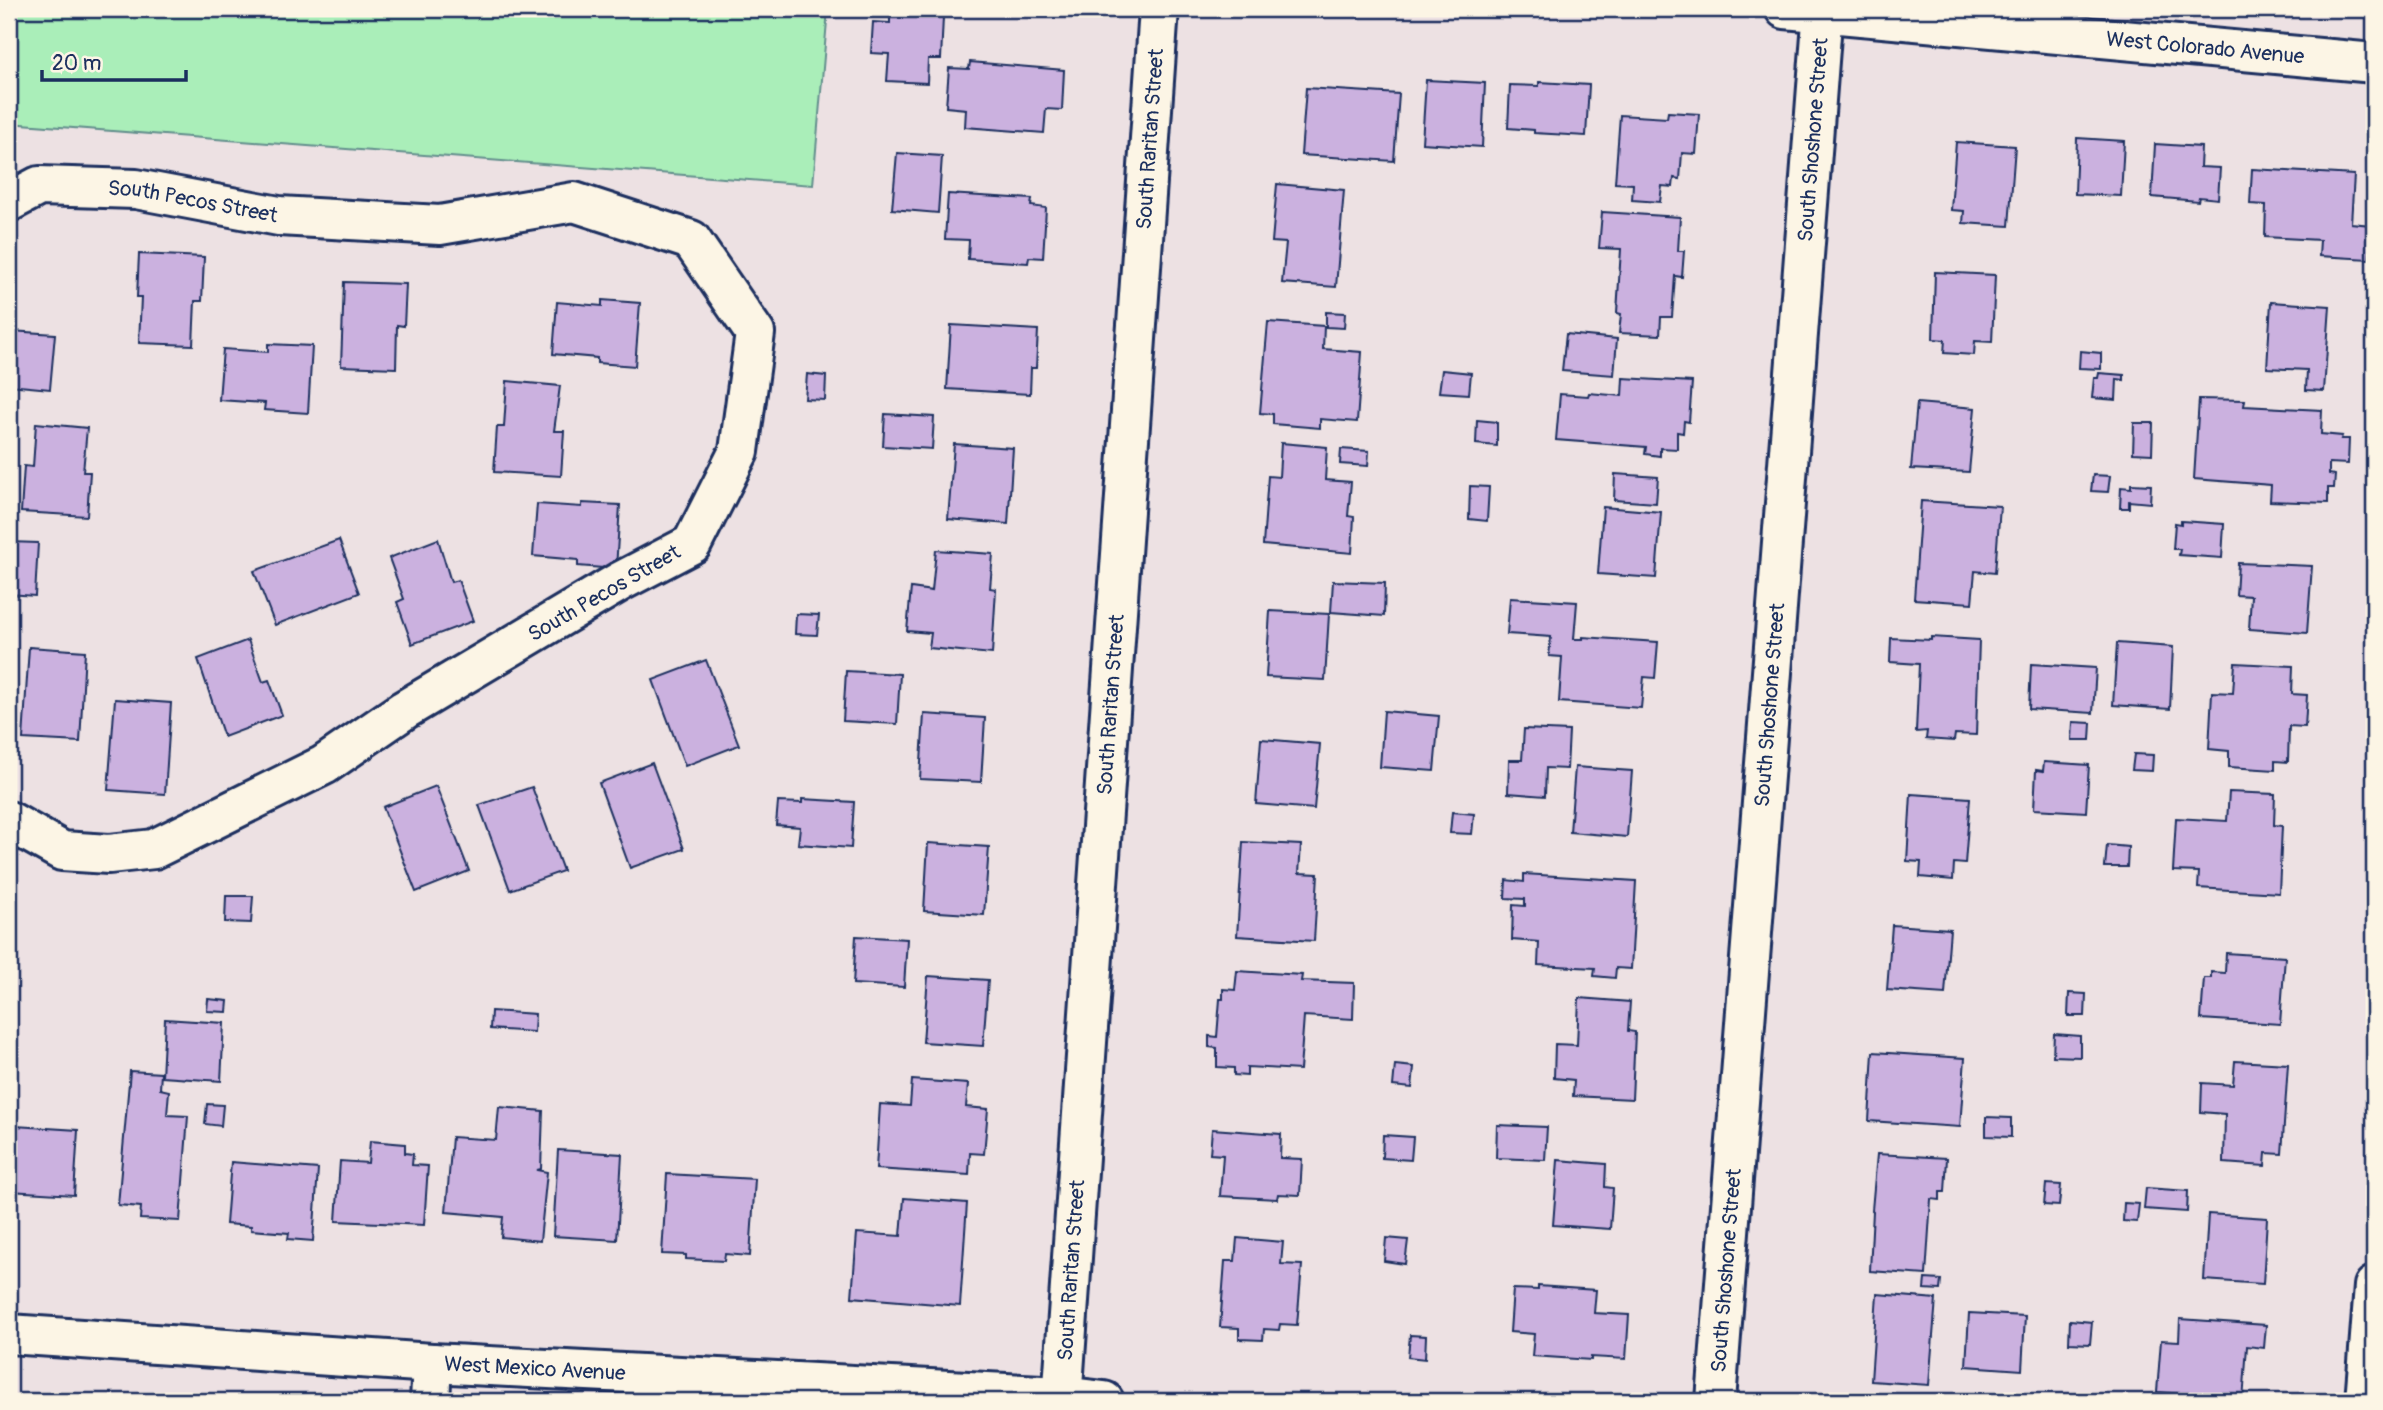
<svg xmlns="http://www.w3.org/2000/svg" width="2383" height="1410" viewBox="0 0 2383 1410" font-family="Pangolin,sans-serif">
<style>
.green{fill:#aaeeb9;stroke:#628e8c;stroke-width:2}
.building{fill:#cbb1df;stroke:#1b2f5e;stroke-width:2}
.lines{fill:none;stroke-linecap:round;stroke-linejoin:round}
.minor-casing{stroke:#1b2f5e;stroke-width:44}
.minor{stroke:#fcf5e5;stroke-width:38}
.labels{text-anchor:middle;stroke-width:7;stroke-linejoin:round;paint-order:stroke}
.street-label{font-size:21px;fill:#1b2f5e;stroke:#fcf5e5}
</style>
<rect width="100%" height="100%" fill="#ede1e3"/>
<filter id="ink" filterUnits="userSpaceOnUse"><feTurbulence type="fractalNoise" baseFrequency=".0143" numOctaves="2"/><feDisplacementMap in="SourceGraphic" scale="14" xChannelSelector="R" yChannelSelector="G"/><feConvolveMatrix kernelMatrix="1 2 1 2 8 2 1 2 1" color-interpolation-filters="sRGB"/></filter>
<g filter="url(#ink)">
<!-- green -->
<path class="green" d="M 9,9 L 828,9 L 813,185 L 9,123 Z"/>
<!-- building -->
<g class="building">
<path d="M 890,14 L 943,17 L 941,59 L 928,59 L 927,83 L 887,81 L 889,54 L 871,53 L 873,22 L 890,23 Z"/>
<path d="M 970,62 L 1064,70 L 1062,110 L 1046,109 L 1044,133 L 965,127 L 966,109 L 946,107 L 949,68 L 969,69 Z"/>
<path d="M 1426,80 L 1485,83 L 1482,147 L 1422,143 Z"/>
<path d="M 1539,82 L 1589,85 L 1586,136 L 1534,133 L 1534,130 L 1508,128 L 1510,85 L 1539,86 Z"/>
<path d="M 1306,88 L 1399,94 L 1394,161 L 1301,155 Z"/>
<path d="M 1668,112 L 1699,114 L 1696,154 L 1682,153 L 1680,179 L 1674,178 L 1673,187 L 1662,186 L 1660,202 L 1632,200 L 1633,184 L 1615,183 L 1620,115 L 1667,118 Z"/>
<path d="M 2077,138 L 2124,141 L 2121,196 L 2075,194 Z"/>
<path d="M 1956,142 L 2015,146 L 2009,226 L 1963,223 L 1964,211 L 1951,210 Z"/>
<path d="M 2155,144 L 2201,147 L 2200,167 L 2220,168 L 2218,199 L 2199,197 L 2198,201 L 2152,197 Z"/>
<path d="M 897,153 L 942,156 L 938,213 L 892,209 Z"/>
<path d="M 2252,169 L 2354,175 L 2351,223 L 2371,225 L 2369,259 L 2319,256 L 2320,240 L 2265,237 L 2266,205 L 2250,204 Z"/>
<path d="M 1277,184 L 1344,190 L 1336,287 L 1282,283 L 1286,243 L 1272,242 Z"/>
<path d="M 948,194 L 1032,199 L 1031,206 L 1046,208 L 1043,258 L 1029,257 L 1028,263 L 968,259 L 969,240 L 945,239 Z"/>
<path d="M 1602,212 L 1680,217 L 1678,251 L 1684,251 L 1682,277 L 1675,276 L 1672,317 L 1661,317 L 1660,335 L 1619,333 L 1621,314 L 1617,313 L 1621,249 L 1599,248 Z"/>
<path d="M 139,254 L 204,257 L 202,301 L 195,301 L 193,345 L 139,343 L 141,297 L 137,297 Z"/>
<path d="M 1935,272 L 1995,275 L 1992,342 L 1975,341 L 1974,355 L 1944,353 L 1945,340 L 1933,339 Z"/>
<path d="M 344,282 L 406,284 L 404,326 L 397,325 L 396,368 L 341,366 Z"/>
<path d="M 602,300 L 640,303 L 635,366 L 597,363 L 597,358 L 553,354 L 557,302 L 602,306 Z"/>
<path d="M 2271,302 L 2330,306 L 2324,391 L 2306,390 L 2307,370 L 2267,368 Z"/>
<path d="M 1326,312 L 1345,313 L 1344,328 L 1326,327 Z"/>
<path d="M 1268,322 L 1324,326 L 1323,349 L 1362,352 L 1357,422 L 1320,419 L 1320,428 L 1273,424 L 1273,414 L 1260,413 Z"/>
<path d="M 951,325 L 1038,330 L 1036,368 L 1031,368 L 1030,394 L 947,389 Z"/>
<path d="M 9,326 L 11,326 L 11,331 L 55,334 L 50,389 L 9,385 Z"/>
<path d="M 1566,334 L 1617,339 L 1614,375 L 1562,371 Z"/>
<path d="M 268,344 L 312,346 L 308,413 L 264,410 L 265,403 L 219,400 L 223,349 L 268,352 Z"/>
<path d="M 2080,351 L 2101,353 L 2101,369 L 2079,368 Z"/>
<path d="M 1442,370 L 1471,373 L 1469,394 L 1439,392 Z"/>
<path d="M 2099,373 L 2124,375 L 2124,380 L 2117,379 L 2116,400 L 2092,398 L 2094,378 L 2098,378 Z"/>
<path d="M 807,374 L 826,376 L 825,400 L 805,399 Z"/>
<path d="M 1623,378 L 1692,382 L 1689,422 L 1684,421 L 1683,433 L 1677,432 L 1677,449 L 1660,448 L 1660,456 L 1645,454 L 1646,447 L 1556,440 L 1560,394 L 1588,396 L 1589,393 L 1622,396 Z"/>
<path d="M 507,381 L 560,386 L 554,431 L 564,431 L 561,476 L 494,472 L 497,427 L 504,427 Z"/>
<path d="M 2199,399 L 2245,400 L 2244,406 L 2322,410 L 2321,434 L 2342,436 L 2341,439 L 2349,439 L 2348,464 L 2329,463 L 2329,474 L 2335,475 L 2334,488 L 2328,488 L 2328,503 L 2270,501 L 2271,485 L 2194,479 Z"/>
<path d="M 1917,403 L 1975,408 L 1969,472 L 1911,469 Z"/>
<path d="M 885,414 L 934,417 L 932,449 L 883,446 Z"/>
<path d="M 1477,420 L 1497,422 L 1497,446 L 1476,444 Z"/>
<path d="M 36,423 L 87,428 L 83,472 L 90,472 L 87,516 L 21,512 L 24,466 L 33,467 Z"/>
<path d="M 2134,423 L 2153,423 L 2152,454 L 2133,453 Z"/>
<path d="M 1281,443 L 1327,447 L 1325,480 L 1351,482 L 1348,516 L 1354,517 L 1352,553 L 1263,545 L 1268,476 L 1279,477 Z"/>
<path d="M 954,444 L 1013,448 L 1008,524 L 948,519 Z"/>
<path d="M 1341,449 L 1369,451 L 1368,466 L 1340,464 Z"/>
<path d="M 1615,474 L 1658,477 L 1656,503 L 1614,500 Z"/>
<path d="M 2093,475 L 2110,476 L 2108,492 L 2091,491 Z"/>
<path d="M 2131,484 L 2151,485 L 2150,503 L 2129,501 L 2129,508 L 2120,508 L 2121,487 L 2131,488 Z"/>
<path d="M 1470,486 L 1489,487 L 1487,521 L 1469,519 Z"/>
<path d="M 1921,501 L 2000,506 L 1995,573 L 1975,571 L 1972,603 L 1914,599 Z"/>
<path d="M 582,503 L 620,505 L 616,569 L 578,566 L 578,560 L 533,556 L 537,504 L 582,507 Z"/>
<path d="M 1603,507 L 1661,512 L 1656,578 L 1598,574 Z"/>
<path d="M 2181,521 L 2224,524 L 2222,558 L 2179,555 L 2180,549 L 2173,549 L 2175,523 L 2181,524 Z"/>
<path d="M 438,539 L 451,582 L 458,580 L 473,621 L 412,644 L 397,602 L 404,599 L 389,558 Z"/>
<path d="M 339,540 L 359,593 L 275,625 L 254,571 Z"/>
<path d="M 9,542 L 38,543 L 35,596 L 9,594 Z"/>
<path d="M 936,550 L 993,554 L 990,588 L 996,589 L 992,654 L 929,648 L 931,633 L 907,631 L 911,588 L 932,591 Z"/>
<path d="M 2238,563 L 2312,566 L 2307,633 L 2249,629 L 2251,596 L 2236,595 Z"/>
<path d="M 1333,581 L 1385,583 L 1384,616 L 1331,612 Z"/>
<path d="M 1510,598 L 1577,602 L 1574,639 L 1583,639 L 1583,637 L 1658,642 L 1655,678 L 1644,677 L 1641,708 L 1559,702 L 1562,657 L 1549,656 L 1551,637 L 1507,634 Z"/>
<path d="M 1270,611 L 1329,614 L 1325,680 L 1266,677 Z"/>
<path d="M 796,614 L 819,615 L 817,635 L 795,634 Z"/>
<path d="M 1931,637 L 1979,640 L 1976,735 L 1955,734 L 1954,741 L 1926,739 L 1927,731 L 1916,732 L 1919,664 L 1890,662 L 1891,638 L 1931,640 Z"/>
<path d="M 248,640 L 263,682 L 269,680 L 282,715 L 224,737 L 198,659 Z"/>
<path d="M 2117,643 L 2173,647 L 2170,709 L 2113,705 Z"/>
<path d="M 29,647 L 85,651 L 80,742 L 23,739 Z"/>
<path d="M 706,660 L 739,745 L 685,766 L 653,680 Z"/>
<path d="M 2235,663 L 2293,666 L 2292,694 L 2307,695 L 2305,727 L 2289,726 L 2288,762 L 2275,761 L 2275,770 L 2229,767 L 2229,751 L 2209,749 L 2212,692 L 2233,693 Z"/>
<path d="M 2031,664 L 2096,668 L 2093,713 L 2029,709 Z"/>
<path d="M 846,671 L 900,674 L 897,724 L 843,721 Z"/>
<path d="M 115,699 L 171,703 L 165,794 L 108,790 Z"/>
<path d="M 1384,711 L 1439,716 L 1434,771 L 1380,767 Z"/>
<path d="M 924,714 L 985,718 L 981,782 L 920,779 Z"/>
<path d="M 2073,722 L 2091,723 L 2090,740 L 2072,740 Z"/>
<path d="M 1524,729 L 1569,731 L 1567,769 L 1546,768 L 1545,796 L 1508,793 L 1509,760 L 1522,760 Z"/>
<path d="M 1261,739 L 1320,744 L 1314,809 L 1256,804 Z"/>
<path d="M 2134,754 L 2153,755 L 2152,771 L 2132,770 Z"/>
<path d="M 2044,762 L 2089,765 L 2086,812 L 2034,809 L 2036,770 L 2043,771 Z"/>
<path d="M 652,763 L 684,849 L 630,868 L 599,783 Z"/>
<path d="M 1575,767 L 1632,771 L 1627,837 L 1570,832 Z"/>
<path d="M 436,786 L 469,871 L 416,892 L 383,807 Z"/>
<path d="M 532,787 L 563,871 L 510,890 L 479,805 Z"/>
<path d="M 2229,792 L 2275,794 L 2274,825 L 2282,826 L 2279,893 L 2198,888 L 2199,872 L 2173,871 L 2176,818 L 2227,821 Z"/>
<path d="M 1911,794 L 1970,798 L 1965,864 L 1954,863 L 1953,880 L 1920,877 L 1921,862 L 1907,861 Z"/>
<path d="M 802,799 L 854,802 L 851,848 L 798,844 L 800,827 L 776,825 L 778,802 L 802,803 Z"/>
<path d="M 1452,812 L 1474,814 L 1472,834 L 1450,833 Z"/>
<path d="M 1243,842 L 1301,845 L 1299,873 L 1318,874 L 1314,941 L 1237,936 Z"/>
<path d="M 928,843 L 989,847 L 984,915 L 924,911 Z"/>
<path d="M 2107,845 L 2128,847 L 2127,867 L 2105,867 Z"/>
<path d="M 1524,874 L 1636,881 L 1631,969 L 1616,968 L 1615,978 L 1594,976 L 1595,968 L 1538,965 L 1539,942 L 1512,940 L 1513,905 L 1525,906 L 1525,899 L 1505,898 L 1506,880 L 1524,882 Z"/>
<path d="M 226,896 L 253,896 L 251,923 L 225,922 Z"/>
<path d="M 1892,925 L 1950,929 L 1945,994 L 1887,990 Z"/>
<path d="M 856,936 L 907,939 L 904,987 L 853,984 Z"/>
<path d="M 2226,953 L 2285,957 L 2280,1024 L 2201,1019 L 2204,978 L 2211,978 L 2211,972 L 2225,973 Z"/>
<path d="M 1237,971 L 1302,975 L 1301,981 L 1354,983 L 1353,1019 L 1304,1016 L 1300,1070 L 1247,1067 L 1247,1076 L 1234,1075 L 1234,1068 L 1217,1067 L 1217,1048 L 1209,1047 L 1209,1036 L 1217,1037 L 1220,999 L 1223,999 L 1223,989 L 1235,990 Z"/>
<path d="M 928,976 L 988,980 L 983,1046 L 923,1042 Z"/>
<path d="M 2069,993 L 2086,994 L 2085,1016 L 2068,1016 Z"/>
<path d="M 1579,998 L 1630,1002 L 1628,1031 L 1635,1032 L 1632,1099 L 1573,1096 L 1574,1080 L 1554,1078 L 1555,1044 L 1577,1045 Z"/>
<path d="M 208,999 L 228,1001 L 227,1012 L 207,1011 Z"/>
<path d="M 491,1011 L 535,1014 L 534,1032 L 490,1029 Z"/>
<path d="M 165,1019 L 224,1023 L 221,1081 L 162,1077 Z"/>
<path d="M 2054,1034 L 2080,1036 L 2080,1057 L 2053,1056 Z"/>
<path d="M 1873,1052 L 1965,1058 L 1960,1127 L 1869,1121 Z"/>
<path d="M 2235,1061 L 2288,1064 L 2282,1154 L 2266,1153 L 2265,1166 L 2224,1163 L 2225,1114 L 2201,1112 L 2202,1083 L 2233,1085 Z"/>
<path d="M 1395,1065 L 1414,1067 L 1412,1088 L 1393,1086 Z"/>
<path d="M 130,1071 L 161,1073 L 160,1089 L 169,1091 L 167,1115 L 188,1116 L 180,1221 L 140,1219 L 141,1207 L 118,1205 Z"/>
<path d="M 912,1080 L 968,1084 L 966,1107 L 988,1109 L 984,1154 L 970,1153 L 969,1175 L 876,1169 L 880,1104 L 910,1106 Z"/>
<path d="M 207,1104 L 223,1105 L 221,1126 L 205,1124 Z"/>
<path d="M 499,1107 L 543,1111 L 541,1169 L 537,1170 L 547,1172 L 540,1241 L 501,1237 L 503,1217 L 446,1212 L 452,1137 L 496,1140 Z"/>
<path d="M 1986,1117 L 2011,1118 L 2011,1137 L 1986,1136 Z"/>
<path d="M 1497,1125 L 1547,1127 L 1545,1160 L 1496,1158 Z"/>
<path d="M 15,1126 L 78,1130 L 74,1195 L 10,1191 Z"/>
<path d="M 1212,1129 L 1281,1134 L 1280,1158 L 1302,1159 L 1300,1195 L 1278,1194 L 1277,1199 L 1220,1196 L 1223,1155 L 1210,1154 Z"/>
<path d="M 1383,1135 L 1413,1137 L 1411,1160 L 1382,1158 Z"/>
<path d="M 370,1141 L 405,1144 L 405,1153 L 413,1154 L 412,1165 L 428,1166 L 424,1225 L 336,1221 L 340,1161 L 368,1163 Z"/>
<path d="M 558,1150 L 622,1154 L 617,1240 L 553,1236 Z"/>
<path d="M 1877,1154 L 1947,1158 L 1945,1192 L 1940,1192 L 1940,1200 L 1931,1199 L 1926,1275 L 1870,1271 L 1873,1211 L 1872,1210 Z"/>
<path d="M 1558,1160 L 1606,1164 L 1605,1187 L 1613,1188 L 1610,1229 L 1553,1225 Z"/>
<path d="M 231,1162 L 318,1169 L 313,1241 L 288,1239 L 289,1233 L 251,1230 L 251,1226 L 226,1224 Z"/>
<path d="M 667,1174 L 755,1179 L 750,1256 L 725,1254 L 724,1261 L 686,1259 L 686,1255 L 662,1254 Z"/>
<path d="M 2046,1184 L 2061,1185 L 2059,1206 L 2044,1205 Z"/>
<path d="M 2146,1188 L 2188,1191 L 2187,1212 L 2144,1209 Z"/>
<path d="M 904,1198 L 967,1203 L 960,1306 L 852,1297 L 857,1233 L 901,1236 Z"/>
<path d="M 2124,1203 L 2139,1204 L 2137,1222 L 2123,1221 Z"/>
<path d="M 2208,1214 L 2267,1218 L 2263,1284 L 2204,1280 Z"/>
<path d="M 1237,1238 L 1283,1242 L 1281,1264 L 1302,1265 L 1297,1325 L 1280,1324 L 1279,1330 L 1264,1329 L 1263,1340 L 1239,1339 L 1239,1328 L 1220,1327 L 1225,1261 L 1235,1261 Z"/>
<path d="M 1386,1238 L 1408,1240 L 1405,1264 L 1384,1261 Z"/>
<path d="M 1925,1279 L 1941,1280 L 1940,1290 L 1924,1289 Z"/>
<path d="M 1538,1286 L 1596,1290 L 1594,1313 L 1629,1315 L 1626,1359 L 1591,1357 L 1591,1360 L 1532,1356 L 1534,1334 L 1510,1332 L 1513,1289 L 1538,1290 Z"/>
<path d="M 1877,1294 L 1936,1299 L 1929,1385 L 1871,1381 Z"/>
<path d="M 1969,1313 L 2025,1316 L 2022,1370 L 1966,1366 Z"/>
<path d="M 2180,1319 L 2266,1325 L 2264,1348 L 2247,1346 L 2243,1401 L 2184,1401 L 2185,1394 L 2157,1392 L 2161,1340 L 2179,1341 Z"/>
<path d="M 2070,1320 L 2092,1322 L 2090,1344 L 2069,1343 Z"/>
<path d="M 1410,1335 L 1426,1336 L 1425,1359 L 1408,1357 Z"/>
</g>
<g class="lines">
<defs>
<g id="minor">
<path id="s1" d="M 1785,9 L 2374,63"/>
<path id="s2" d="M 9,202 L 39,186 L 136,189 L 279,216 L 440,225 L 574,202 L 691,240 L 755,333 L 739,451 L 692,544 L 621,581 L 404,710 L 324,765 L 154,849 L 109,854 L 62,851 L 9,821"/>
<path id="s3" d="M 9,1334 L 432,1363 L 1062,1396 L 1104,1401"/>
<path d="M 430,1401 L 432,1363"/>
<path id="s4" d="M 1062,1401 L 1159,9"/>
<path id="s5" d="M 1716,1401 L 1823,9"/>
<path d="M 2365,1401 L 2374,1286"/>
</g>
</defs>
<!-- minor casing -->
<use href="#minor" class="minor-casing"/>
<!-- minor -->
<use href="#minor" class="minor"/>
</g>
</g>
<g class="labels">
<!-- street labels -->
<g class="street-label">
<text dy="7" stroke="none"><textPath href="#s1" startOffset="422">West Colorado Avenue</textPath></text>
<text dy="7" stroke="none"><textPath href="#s4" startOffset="1265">South Raritan Street</textPath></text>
<text dy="7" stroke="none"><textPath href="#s5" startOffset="1265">South Shoshone Street</textPath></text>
<text dy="7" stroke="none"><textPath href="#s2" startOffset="189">South Pecos Street</textPath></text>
<text transform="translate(604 593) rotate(-30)" y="7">South Pecos Street</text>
<text dy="7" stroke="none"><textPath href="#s4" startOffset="698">South Raritan Street</textPath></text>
<text dy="7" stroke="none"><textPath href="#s5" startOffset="698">South Shoshone Street</textPath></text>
<text dy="7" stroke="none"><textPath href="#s5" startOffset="131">South Shoshone Street</textPath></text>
<text dy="7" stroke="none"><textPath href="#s4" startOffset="131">South Raritan Street</textPath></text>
<text dy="7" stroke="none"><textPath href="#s3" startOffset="527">West Mexico Avenue</textPath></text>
</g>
</g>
<!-- margin -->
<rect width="2383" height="1410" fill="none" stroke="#fcf5e5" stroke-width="35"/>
<rect x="18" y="18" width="2348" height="1375" fill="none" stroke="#1b2f5e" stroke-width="2.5" filter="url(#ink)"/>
<!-- scale -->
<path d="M42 70v10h144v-10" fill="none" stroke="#1b2f5e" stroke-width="3.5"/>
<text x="52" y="70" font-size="21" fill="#1b2f5e" stroke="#fcf5e5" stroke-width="5" paint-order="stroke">20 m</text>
</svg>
